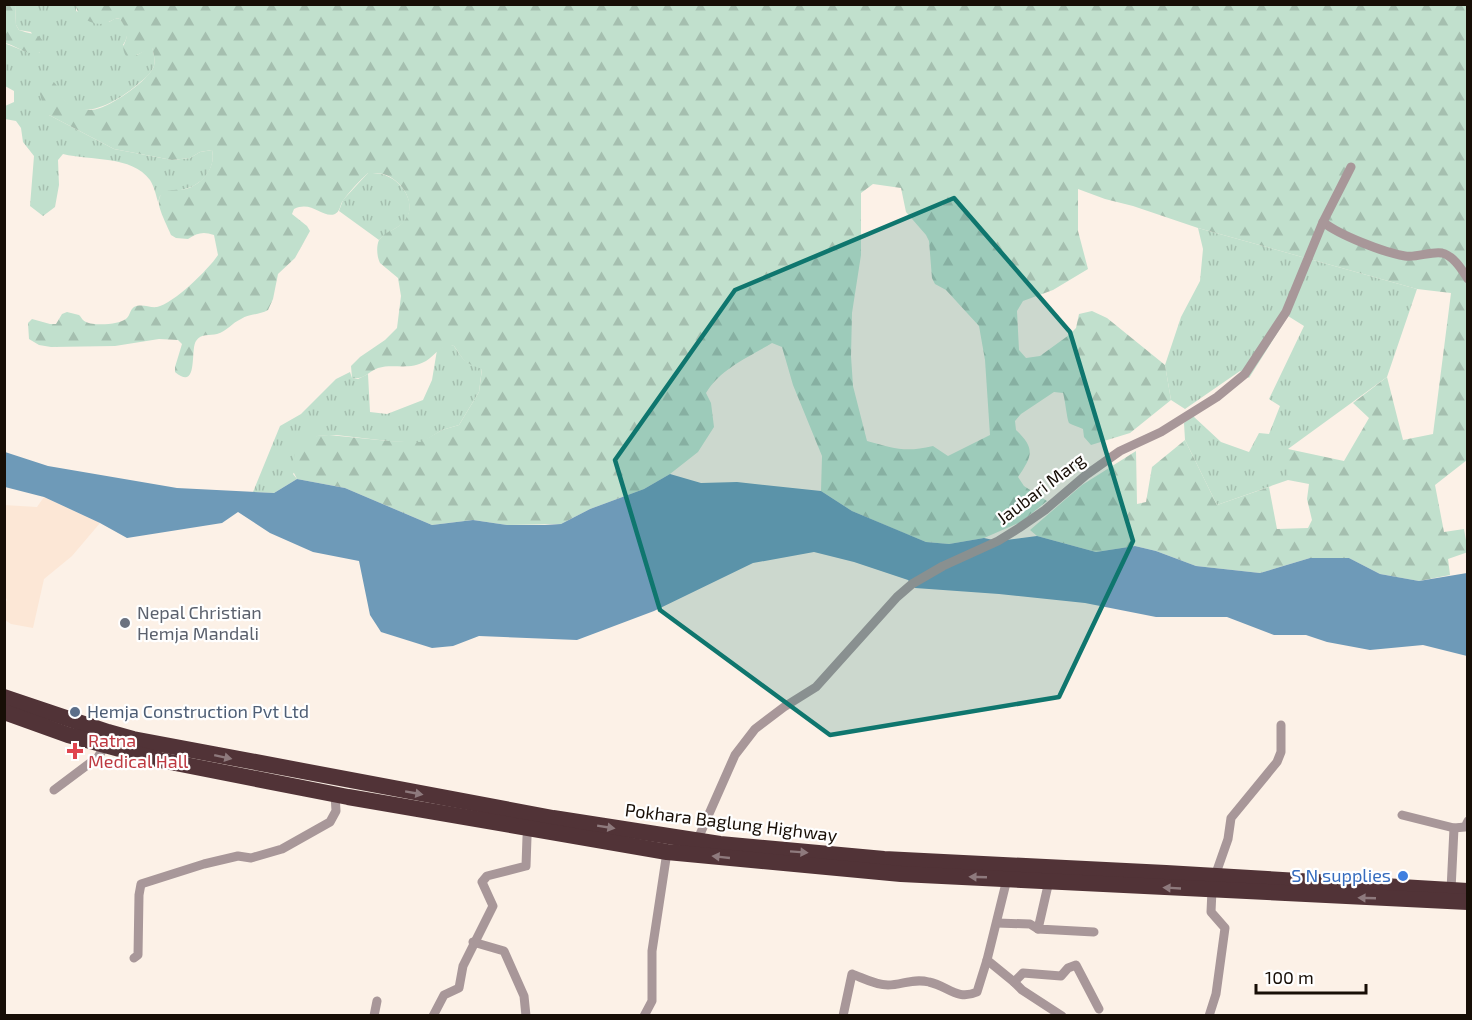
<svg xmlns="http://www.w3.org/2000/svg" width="1472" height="1020" viewBox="0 0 1472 1020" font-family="'Exo 2',sans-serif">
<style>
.built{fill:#fce7d6}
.grass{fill:url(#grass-tufts)}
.forest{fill:url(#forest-firs);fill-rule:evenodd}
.water{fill:#6e9ab8}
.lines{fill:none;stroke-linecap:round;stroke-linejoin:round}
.street{stroke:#a89799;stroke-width:9}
.highway{stroke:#513337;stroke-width:16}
.oneway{fill:#8e7a7d}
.marked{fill:#0f766e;fill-opacity:0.2;stroke:#0f766e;stroke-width:4.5;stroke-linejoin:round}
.worship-dot{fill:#6b7280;stroke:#fff;stroke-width:2}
.service-dot{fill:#5c6f8a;stroke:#fff;stroke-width:2}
.health-dot{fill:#e0444e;stroke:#fff;stroke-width:2}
.shop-dot{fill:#3f7fe0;stroke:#fff;stroke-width:2}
.labels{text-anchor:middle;stroke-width:4.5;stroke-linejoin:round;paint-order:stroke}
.street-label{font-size:18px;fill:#170e06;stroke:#fff}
.worship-label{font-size:18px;fill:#5b616d;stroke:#fff;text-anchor:start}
.service-label{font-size:18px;fill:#4e5e75;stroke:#fff;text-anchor:start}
.health-label{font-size:18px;fill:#be3a42;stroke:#fff;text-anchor:start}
.shop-label{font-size:18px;fill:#366cbe;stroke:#fff;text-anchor:end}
</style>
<defs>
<pattern id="grass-tufts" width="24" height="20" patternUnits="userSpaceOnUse" patternTransform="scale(1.5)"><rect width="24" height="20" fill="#c1e0cd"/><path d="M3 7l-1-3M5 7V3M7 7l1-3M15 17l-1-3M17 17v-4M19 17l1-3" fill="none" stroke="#a5bfaf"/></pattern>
<pattern id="forest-firs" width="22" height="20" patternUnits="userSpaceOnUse" patternTransform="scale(1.5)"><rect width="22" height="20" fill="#c1e0cd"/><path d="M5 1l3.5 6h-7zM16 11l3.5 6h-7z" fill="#a5bfaf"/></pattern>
</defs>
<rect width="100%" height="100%" fill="#fcf1e7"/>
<!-- built -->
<path class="built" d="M 44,497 L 100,523 L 72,556 L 44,579 L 33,628 L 11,624 L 5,620 L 5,605 L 7,599 L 4,597 L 4,505 L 37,507 Z"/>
<!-- grass -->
<g class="grass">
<path d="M 15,5 L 76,5 L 76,11 L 109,22 L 114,19 L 120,19 C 128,29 130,34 123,45 L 137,55 L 147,49 L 152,47 C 154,53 155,60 154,66 C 151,74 144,79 138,84 C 121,99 78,127 61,96 L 49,115 L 114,149 L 172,160 L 190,158 L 200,152 L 212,150 C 216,167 204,183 188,188 C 177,192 171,190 160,196 L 158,202 C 156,195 154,186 150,180 C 132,155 90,161 63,154 L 58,160 L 59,185 L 55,207 L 43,216 L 30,206 L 34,156 L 23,142 L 21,128 L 16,121 L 5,119 L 5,106 L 14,102 L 14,91 L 5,86 L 4,43 L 27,52 L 40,53 L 31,32 L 19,30 L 16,25 Z"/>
<path d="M 368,173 C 374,173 381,173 387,176 C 404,183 419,207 403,223 C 395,230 386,232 379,240 L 339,211 L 343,200 Z"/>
<path d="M 1198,228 L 1417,289 L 1387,377 L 1288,449 L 1288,480 L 1217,505 L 1185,440 L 1184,423 L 1193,416 L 1221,442 L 1249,452 L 1259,433 L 1269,434 L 1280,406 L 1269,399 L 1304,326 L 1288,316 L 1249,378 L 1240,371 L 1185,409 L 1171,400 L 1165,365 L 1181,317 L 1200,281 L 1203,249 Z"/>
<path d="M 448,344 L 454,346 C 464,361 465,363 482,368 L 479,392 L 459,425 L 442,430 L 421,443 L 388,441 L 336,435 L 317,436 L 293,474 L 297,479 L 274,493 L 253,492 L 280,426 L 301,414 L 336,379 L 350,372 L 352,378 L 358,379 L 368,374 L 370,412 L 387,414 L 423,400 L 432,380 L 437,350 Z"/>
</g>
<!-- forest -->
<g class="forest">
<path d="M 4,5 L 15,5 L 16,25 L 19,30 C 31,35 44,32 45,50 C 31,60 18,46 5,43 Z"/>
<path d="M 76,5 L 1467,5 L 1467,460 L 1435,485 L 1444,532 L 1464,529 L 1468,552 L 1448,559 L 1450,575 L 1419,581 L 1380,574 L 1349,558 L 1310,558 L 1260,573 L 1196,566 L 1156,551 L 1135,546 L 1096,552 L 1037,536 L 1030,530 L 1082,485 L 1136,451 L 1137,504 L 1146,502 L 1152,467 L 1185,440 L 1217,505 L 1269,487 L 1277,529 L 1308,528 L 1312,520 L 1307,499 L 1309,484 L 1288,480 L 1288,449 L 1344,461 L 1369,418 L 1353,403 L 1387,377 L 1403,440 L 1433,434 L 1451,293 L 1417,289 L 1198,228 L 1133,206 L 1105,199 L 1078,189 L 1078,231 L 1088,269 L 1053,290 L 1023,301 L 1017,311 L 1019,350 L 1026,358 L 1040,356 L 1069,335 L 1076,328 L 1079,314 L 1092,311 L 1107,318 L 1165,365 L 1171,400 L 1130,433 L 1091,445 L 1084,437 L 1083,429 C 1079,427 1072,425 1069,423 C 1067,420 1065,399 1063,393 L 1054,392 L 1021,414 L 1015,421 L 1016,430 C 1036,449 1032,456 1018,477 L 1024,486 L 1047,501 L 1021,522 L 984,538 L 949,544 L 926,542 L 904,533 L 852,511 L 821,491 L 822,456 L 793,385 L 782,347 L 772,343 C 749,357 720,369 706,393 L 711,403 L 714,427 L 698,452 L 670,474 L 644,489 L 590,509 L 561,524 L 507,525 L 473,520 L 432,525 L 345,488 L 297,479 L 292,469 L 296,447 L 306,439 L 317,436 L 329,435 L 389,441 L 421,442 L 442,430 L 459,425 L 479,392 L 482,369 C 463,362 465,362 454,346 C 441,343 436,355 426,361 C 408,371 394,363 378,368 C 368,372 364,380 352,378 L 351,366 L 360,357 L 385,340 L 397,328 L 401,296 L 398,278 L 380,263 C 377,257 376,247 379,240 C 385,231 399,229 405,220 C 417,204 403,182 386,175 C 381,173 374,173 368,173 C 361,179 347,194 342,202 C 340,206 340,211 335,214 C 323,219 312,200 294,209 L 292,214 L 307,226 L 310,231 L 295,258 L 278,274 L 273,299 L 268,310 C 259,315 249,314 241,319 C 232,323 227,331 217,334 C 210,336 201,333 196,341 C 190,349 199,392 175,372 L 175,367 L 182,344 L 178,340 L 159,339 L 115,346 L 51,347 L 39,345 L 29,339 L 28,323 L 32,319 L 50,324 L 56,324 L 62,314 L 67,312 L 79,315 C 82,318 82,320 86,322 C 94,326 120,325 127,318 C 130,315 130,310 134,307 C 142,303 149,308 157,307 C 173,304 209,269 218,255 L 214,235 C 203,231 197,233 188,239 L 176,238 L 171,235 C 168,227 157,207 159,200 C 161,187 177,191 186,189 C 203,184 216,167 212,150 L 200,152 L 190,158 L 172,160 L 114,149 L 49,115 L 43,105 L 40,94 L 47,78 C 64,84 56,103 78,108 C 85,110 93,111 100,108 C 114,104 150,79 154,66 C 155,60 154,53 152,48 L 132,57 L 126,56 C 117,41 136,42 120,19 C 113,18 113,21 106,23 C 94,27 76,17 76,5 ZM 873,184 L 901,188 L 906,212 L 926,235 L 929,241 L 932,278 L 935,284 L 946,290 L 979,326 L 985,360 L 990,435 L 948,456 L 933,446 C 904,453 894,448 867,441 L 853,386 L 851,356 L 852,313 L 861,255 L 861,193 Z"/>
</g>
<!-- water -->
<path class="water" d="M 5,452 L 48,466 L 177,488 L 274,493 L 297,479 L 345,488 L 432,525 L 473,520 L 507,525 L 545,525 L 561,524 L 590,509 L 644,489 L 670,474 L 701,483 L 737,482 L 821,491 L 852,511 L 926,542 L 949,544 L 984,538 L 998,541 L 1037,536 L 1096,552 L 1135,546 L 1156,551 L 1196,566 L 1260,573 L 1310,558 L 1349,558 L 1380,574 L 1419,581 L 1467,573 L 1467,656 L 1423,645 L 1370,650 L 1327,642 L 1306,635 L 1274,635 L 1227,617 L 1156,617 L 1085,603 L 999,594 L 915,588 L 908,580 L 854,562 L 814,552 L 753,563 L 654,611 L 577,640 L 479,636 L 453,646 L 432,648 L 381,632 L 370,615 L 359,561 L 313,552 L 270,533 L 238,512 L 222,523 L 127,538 L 100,523 L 44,497 L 5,487 Z"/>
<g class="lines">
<!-- street -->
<g class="street">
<path d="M 1323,222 C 1339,235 1385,253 1405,256 C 1417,258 1431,251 1442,253 C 1454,256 1462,270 1468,279"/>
<path d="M 54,790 L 98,757 L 105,746"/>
<path d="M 1402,815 L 1454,828 L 1465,827 L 1468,821"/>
<path d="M 697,841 L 735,755 L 755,729 L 784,707 L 816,687 L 897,597 L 912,584 L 943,566 L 998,541 L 1019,528 L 1045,510 L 1086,475 L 1120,451 L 1161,432 L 1217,397 L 1245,374 L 1286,312 L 1323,222 L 1351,167"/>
<path d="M 1215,876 L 1228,839 L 1231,818 L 1277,762 L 1281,752 L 1281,725"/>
<path d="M 1007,879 L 987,960 L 1014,982 L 1023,973 L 1061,976 L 1068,968 L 1076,965 L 1099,1009"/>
<path d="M 1049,881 L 1038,929 L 1094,932"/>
<path d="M 1451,890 L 1454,828"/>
<path d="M 997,923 L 1030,924 L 1038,929"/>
<path d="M 473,942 L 504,951 L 524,996 L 526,1016"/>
<path d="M 134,958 L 138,955 L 139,895 L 141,884 L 204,864 L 238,856 L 251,858 L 282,849 L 330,822 L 336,811 L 335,794"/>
<path d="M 1014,982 L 1022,990 L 1062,1016"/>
<path d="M 374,1016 L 377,1001"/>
<path d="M 433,1016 L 444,995 L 459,988 L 463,966 L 493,906 L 482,882 L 487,876 L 526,866 L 527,837 L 529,829"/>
<path d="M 644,1016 L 652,1001 L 652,951 L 667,852"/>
<path d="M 843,1016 L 852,974 C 863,978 875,985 888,985 C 902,985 913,978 929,982 C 948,986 957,1001 977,992 L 987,960"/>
<path d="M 1209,1016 L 1216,994 L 1225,928 L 1211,912 L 1212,890"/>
</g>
<!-- highway -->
<g class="highway">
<path d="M 4,697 L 108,732 L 133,739 L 553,818 L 720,844 L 884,859 L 1166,873 L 1468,891"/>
<path d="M 4,712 L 68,735 L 160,760 L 348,797 L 667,852 L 901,874 L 1468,902"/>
</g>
</g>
<!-- one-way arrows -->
<defs><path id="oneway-solid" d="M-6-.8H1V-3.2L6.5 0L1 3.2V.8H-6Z" transform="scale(1.5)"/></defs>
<g class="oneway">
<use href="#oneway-solid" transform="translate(223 757) rotate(12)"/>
<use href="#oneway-solid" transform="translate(414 793) rotate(10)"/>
<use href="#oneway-solid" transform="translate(606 827) rotate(9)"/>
<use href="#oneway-solid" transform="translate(799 852) rotate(4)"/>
<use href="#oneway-solid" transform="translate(721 857) rotate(-174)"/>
<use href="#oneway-solid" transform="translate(978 877) rotate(-178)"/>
<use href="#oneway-solid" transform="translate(1172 888) rotate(-177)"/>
<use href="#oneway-solid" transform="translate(1367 898) rotate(-178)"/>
</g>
<!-- marked area -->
<path class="marked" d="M 954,198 L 1070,332 L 1133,541 L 1059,697 L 830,735 L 660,610 L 615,460 L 735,290 Z"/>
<!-- markers -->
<circle class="worship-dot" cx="125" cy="623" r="6"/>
<circle class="service-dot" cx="75" cy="712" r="6"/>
<path class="health-dot" d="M72 742h6v6h6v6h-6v6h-6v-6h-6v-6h6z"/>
<circle class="shop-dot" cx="1403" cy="876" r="6"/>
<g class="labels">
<!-- street labels -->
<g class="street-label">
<text transform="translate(1041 489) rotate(-37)" y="6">Jaubari Marg</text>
<text transform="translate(731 823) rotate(7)" y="6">Pokhara Baglung Highway</text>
</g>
<!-- worship labels -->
<g class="worship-label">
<text x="137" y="619">Nepal Christian<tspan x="137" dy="21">Hemja Mandali</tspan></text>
</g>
<!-- service labels -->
<g class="service-label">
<text x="87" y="718">Hemja Construction Pvt Ltd</text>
</g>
<!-- health labels -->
<g class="health-label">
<text x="88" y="747">Ratna<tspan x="88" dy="21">Medical Hall</tspan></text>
</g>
<!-- shop labels -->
<g class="shop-label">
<text x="1391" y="882">S N supplies</text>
</g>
</g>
<!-- border -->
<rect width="1472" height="1020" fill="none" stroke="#170e06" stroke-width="12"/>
<!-- scale -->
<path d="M1256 984v9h110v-9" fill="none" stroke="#170e06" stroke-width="3"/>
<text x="1265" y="984" font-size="18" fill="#170e06" stroke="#ffffff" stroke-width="4.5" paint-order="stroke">100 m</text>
</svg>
